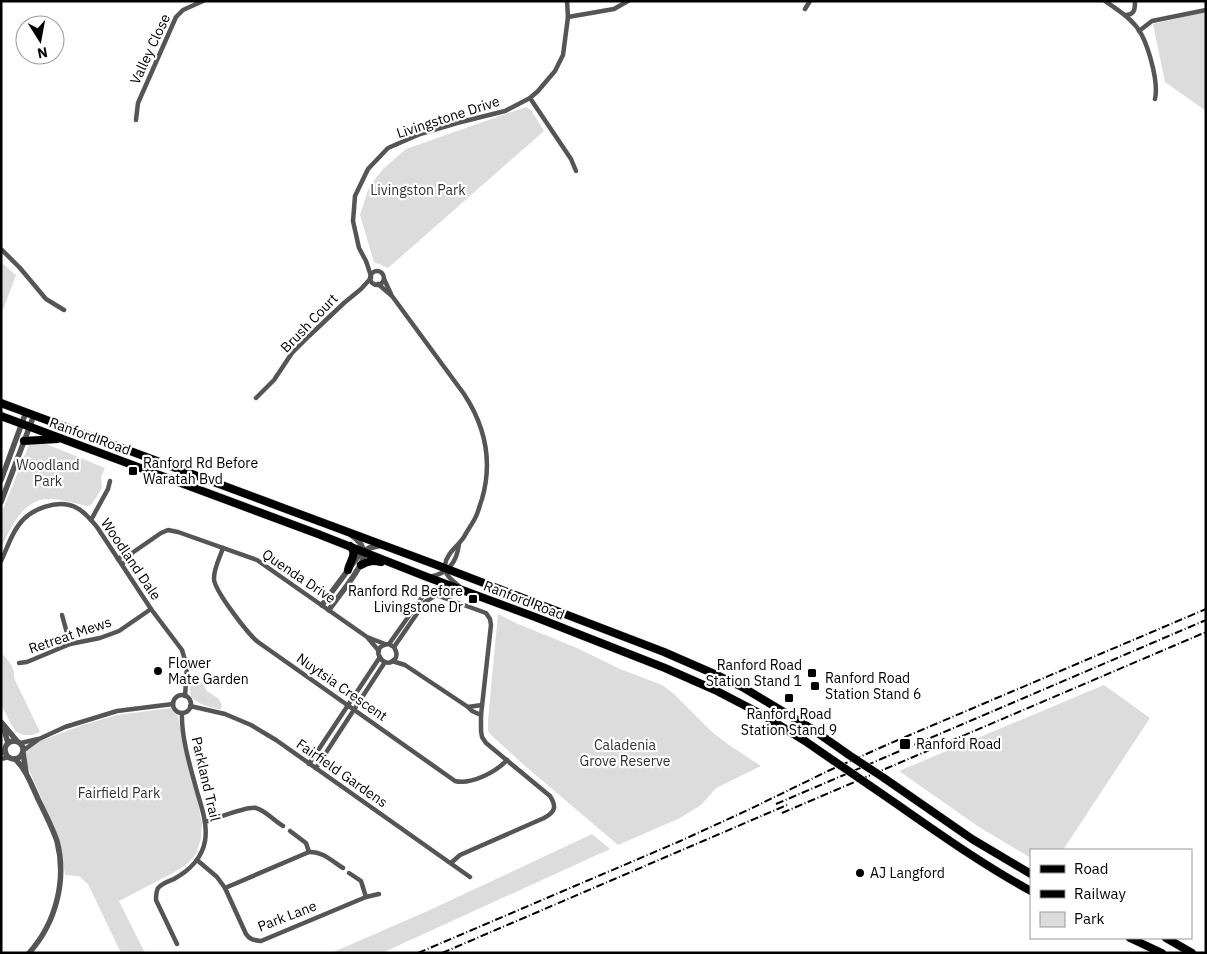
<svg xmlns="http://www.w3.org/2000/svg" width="1207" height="954" viewBox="0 0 1207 954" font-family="'IBM Plex Sans',sans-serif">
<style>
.green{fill:#dcdcdc}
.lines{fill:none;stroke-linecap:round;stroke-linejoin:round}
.primary-casing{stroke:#dbdbdb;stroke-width:9}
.minor{stroke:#555;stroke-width:4.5}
.tertiary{stroke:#555;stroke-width:5.5}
.primary{stroke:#000;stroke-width:8}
.rail{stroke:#000;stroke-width:2;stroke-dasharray:8 2.5 1 2.5;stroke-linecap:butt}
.primary-bridge-casing{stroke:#dbdbdb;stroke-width:9;stroke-linecap:butt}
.primary-bridge{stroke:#000;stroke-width:8}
.poi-dot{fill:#000;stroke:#fff;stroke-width:2}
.labels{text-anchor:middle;stroke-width:4.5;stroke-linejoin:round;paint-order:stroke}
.street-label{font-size:14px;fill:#000;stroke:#fff}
.park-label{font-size:14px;fill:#333;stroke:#fff}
.poi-label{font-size:14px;fill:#000;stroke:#fff;text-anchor:start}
</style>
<rect width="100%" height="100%" fill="#fff"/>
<!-- green -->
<g class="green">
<path d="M 1206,12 L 1206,111 L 1165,82 L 1153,24 Z"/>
<path d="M 526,107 L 531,110 L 544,131 L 388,268 L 374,262 L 360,215 L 369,187 L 383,169 L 406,149 Z"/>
<path d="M 1,262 L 16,275 L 1,315 Z"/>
<path d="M 39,441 L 105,468 L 101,477 L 102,488 L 92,504 L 88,506 C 76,504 61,499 49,499 C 22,499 11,528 1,548 L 1,514 L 29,445 Z"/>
<path d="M 498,614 L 518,624 L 577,648 L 620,669 L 662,685 L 673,693 L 711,731 L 729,745 L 761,766 L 716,788 L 701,805 L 680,818 L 618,845 L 524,765 L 489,733 L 488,730 L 488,720 Z"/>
<path d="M 1,653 C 8,659 16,669 14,678 L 40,732 L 32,735 L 24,735 L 16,732 L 11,724 L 1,704 Z"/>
<path d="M 193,675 L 197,675 L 207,691 L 219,699 L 222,705 L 221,709 C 214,709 194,703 191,696 C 190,691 189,684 189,679 L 189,677 Z"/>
<path d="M 1104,685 L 1150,718 L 1063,850 L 1031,850 L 1031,858 L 979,827 L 899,771 Z"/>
<path d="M 171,708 L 178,717 L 189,770 L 197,799 L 202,823 L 201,838 L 196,854 L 186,865 L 169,875 L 119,901 L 145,953 L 121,953 L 88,884 L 79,876 L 65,875 L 60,841 L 24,758 L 27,746 L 83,725 L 117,715 Z"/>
<path d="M 592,834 L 610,849 L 382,953 L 331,953 L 430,910 Z"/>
</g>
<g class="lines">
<defs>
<g id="primary">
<path d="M 1,403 L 434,564 L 664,652 L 719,676 L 744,688 L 812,729 L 849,755"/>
<path d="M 1,416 L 318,534 L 427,577 L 535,617 L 665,668 L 715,690 L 761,714 L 805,741 L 834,761"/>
<path d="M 24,441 L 57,439"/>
<path d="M 361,565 C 368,561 373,560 381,562"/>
<path d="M 348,570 C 350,561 358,553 350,546"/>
<path d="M 884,778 L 972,839 L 1031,874"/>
<path d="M 869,785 C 922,821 974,860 1031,891"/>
<path d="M 1130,938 L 1162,953"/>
<path d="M 1166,938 L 1192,953"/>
</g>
</defs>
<!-- primary casing -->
<use href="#primary" class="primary-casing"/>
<!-- minor -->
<g class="minor">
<path d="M 1105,1 C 1115,8 1127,15 1135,25 C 1147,38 1159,81 1155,99"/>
<path d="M 805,9 L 810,1"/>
<path d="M 1125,15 C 1135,15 1135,9 1135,1"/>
<path d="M 568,17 L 614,9 L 628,1"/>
<path d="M 1139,31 L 1152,21 L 1206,10"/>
<path d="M 530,98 L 571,159 L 576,171"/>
<path d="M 136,120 L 138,103 L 176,17 L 183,10 L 203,1"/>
<path d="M 1,249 L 20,268 L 46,299 L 64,310"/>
<circle cx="377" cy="278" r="7"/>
<path d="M 371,276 L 366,261 L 359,248 L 353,221 L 355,196 L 368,169 L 388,148 L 420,134 L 457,123 L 505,111 L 530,98 L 538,91 L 555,71 L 563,55 L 568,17 L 567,1"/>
<path d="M 384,279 L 391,294"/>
<path d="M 378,284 L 392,296 L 464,394 C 485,426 493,461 482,499 C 480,504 479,509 477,514 C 474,522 468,529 464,537 C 458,546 446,554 445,565 C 444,575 452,580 459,586"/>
<path d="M 256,398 L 274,380 L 292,353 L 309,336 L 344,303 L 361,289 L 371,278"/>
<path d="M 91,520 L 108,489 L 110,481"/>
<path d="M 223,548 C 220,557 214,568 214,578 C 213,589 248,634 258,642 L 455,781 C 471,785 496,772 507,760"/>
<path d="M 118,559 L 128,553 L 132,553 L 161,533 L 168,530 L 178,532 L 257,560 L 367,637 L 385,644"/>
<path d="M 1,561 C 6,551 11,535 18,526 C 29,509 58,498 77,508 C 85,512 92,521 97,527 L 151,609 L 182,650 L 187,667 L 185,696"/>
<path d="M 122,564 L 130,558 L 132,553"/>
<path d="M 429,577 C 448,574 457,562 459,544"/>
<path d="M 62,615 L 70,644"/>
<path d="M 368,638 L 379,651"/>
<path d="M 389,644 L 394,647 C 396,651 398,655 395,659 C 384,672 367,646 389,644 L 423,596 L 428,593 L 436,595 L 486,613 L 490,619 L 491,625 L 481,715 L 481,731 L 482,737 L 486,743 L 550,796 C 557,807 555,812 544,818 L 460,855 L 451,863"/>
<path d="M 394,647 L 425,602 L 436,595"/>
<path d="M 392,661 L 405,665 L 468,707 L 472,711 L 481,715"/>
<path d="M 19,663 L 27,662 L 70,644 L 100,638 L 119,631 L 151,609"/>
<circle cx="182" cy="704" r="9"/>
<path d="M 190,706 L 225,714 L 251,725 L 276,740 L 470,877"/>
<path d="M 468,707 L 482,705"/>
<path d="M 21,743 L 38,739"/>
<path d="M 24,750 L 39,739 L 65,727 L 117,711 L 173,704"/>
<path d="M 1,754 L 5,751"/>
<path d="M 1,759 L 9,757"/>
<path d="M 309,764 L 380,657"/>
<path d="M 316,768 L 385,662"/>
<path d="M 205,822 C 216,819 246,806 256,808 C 265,810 274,821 283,826"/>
<path d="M 290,831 L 306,843 L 309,852"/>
<path d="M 197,860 L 217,877 L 225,888 L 246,934 C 250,940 254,940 261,941 L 366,897 L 379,894"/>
<path d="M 349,873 L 361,881 L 366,897"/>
<path d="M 225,888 L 309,852 C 322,851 332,861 343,868"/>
<path d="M 177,944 L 156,900 C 156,896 156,892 158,888 C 161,884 169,881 174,879 C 189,871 202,858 205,841 C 208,823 201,806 196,788 C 190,766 181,736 182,713"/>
</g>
<!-- tertiary -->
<g class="tertiary">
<path d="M 1,480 L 26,412"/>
<path d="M 1,502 L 34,415"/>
<path d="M 322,605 L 360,554 L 369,548 L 382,545"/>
<path d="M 329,610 C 336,599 365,565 364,554 C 364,546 357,539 351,535"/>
<path d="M 2,723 L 17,741"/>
<path d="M 3,726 L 8,743"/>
<circle cx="14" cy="750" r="9"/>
<path d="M 23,753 L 26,772"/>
<path d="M 15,759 C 26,769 32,786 38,799 C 45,813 52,827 57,841 C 67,880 56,923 29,953"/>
</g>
<!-- primary -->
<use href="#primary" class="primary"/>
<!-- rail -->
<g class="rail">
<path d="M 776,804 L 1206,620"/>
<path d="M 782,813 L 1206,632"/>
<path d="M 418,953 L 678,842 L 748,810 L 828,771 L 891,743 L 1206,609"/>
<path d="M 442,953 L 787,805"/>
</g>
<defs>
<g id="primary-bridge">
<path d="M 849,755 L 884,778"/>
<path d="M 834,761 L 869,785"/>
</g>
</defs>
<!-- primary-bridge casing -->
<use href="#primary-bridge" class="primary-bridge-casing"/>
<!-- primary-bridge -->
<use href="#primary-bridge" class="primary-bridge"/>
</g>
<!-- markers -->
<g class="poi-dot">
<rect x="128" y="466" width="10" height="10" rx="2.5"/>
<rect x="468" y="594" width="10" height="10" rx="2.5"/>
<circle cx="158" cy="671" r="5"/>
<rect x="807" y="668" width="10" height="10" rx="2.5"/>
<rect x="810" y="681" width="10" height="10" rx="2.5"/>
<rect x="784" y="693" width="10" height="10" rx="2.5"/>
<rect x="899" y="738" width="12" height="12" rx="2.5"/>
<circle cx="860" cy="873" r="5"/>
</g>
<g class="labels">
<!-- street labels -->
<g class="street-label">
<text transform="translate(150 49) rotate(-65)" y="5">Valley Close</text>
<text transform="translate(448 117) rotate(-18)" y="5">Livingstone Drive</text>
<text transform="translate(309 323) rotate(-46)" y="5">Brush Court</text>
<text transform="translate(90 436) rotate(20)" y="5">Ranford Road</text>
<text transform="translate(131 559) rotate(56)" y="5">Woodland Dale</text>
<text transform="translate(299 576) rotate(34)" y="5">Quenda Drive</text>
<text transform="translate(524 600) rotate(21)" y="5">Ranford Road</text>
<text transform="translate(70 635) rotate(-19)" y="5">Retreat Mews</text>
<text transform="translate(342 687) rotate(35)" y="5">Nuytsia Crescent</text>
<text transform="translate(342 773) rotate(35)" y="5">Fairfield Gardens</text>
<text transform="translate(206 779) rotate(77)" y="5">Parkland Trail</text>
<text transform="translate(287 916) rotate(-21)" y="5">Park Lane</text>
</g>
<!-- park labels -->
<g class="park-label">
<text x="418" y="195">Livingston Park</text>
<text x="48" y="470">Woodland<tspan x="48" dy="16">Park</tspan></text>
<text x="625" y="750">Caladenia<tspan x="625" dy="16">Grove Reserve</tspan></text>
<text x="119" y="798">Fairfield Park</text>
</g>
<!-- poi labels -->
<g class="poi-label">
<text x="143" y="468">Ranford Rd Before<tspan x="143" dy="16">Waratah Bvd</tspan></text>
<text x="463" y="596" text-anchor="end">Ranford Rd Before<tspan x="463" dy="16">Livingstone Dr</tspan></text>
<text x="168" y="668">Flower<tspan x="168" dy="16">Mate Garden</tspan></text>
<text x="802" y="670" text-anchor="end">Ranford Road<tspan x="802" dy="16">Station Stand 1</tspan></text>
<text x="825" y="683">Ranford Road<tspan x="825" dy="16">Station Stand 6</tspan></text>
<text x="789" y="719" text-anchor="middle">Ranford Road<tspan x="789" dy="16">Station Stand 9</tspan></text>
<text x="916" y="749">Ranford Road</text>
<text x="870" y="878">AJ Langford</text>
</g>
</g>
<!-- border -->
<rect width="1207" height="954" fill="none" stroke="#000000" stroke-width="5"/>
<!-- legend -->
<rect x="1030" y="849" width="162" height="90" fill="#ffffff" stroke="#999999"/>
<rect x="1040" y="865" width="25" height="8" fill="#000000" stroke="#999999"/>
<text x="1074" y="874" font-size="15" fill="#000000">Road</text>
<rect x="1040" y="890" width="25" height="8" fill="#000000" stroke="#999999"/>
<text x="1074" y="899" font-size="15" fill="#000000">Railway</text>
<rect x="1040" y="912" width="25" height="15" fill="#dcdcdc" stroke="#999999"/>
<text x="1074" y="924" font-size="15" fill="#000000">Park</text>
<!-- north arrow -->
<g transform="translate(40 40) rotate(169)"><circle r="24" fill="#ffffff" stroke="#999999"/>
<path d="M0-4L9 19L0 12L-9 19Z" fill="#000000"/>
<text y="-8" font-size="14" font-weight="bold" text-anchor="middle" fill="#000000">N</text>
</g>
</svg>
